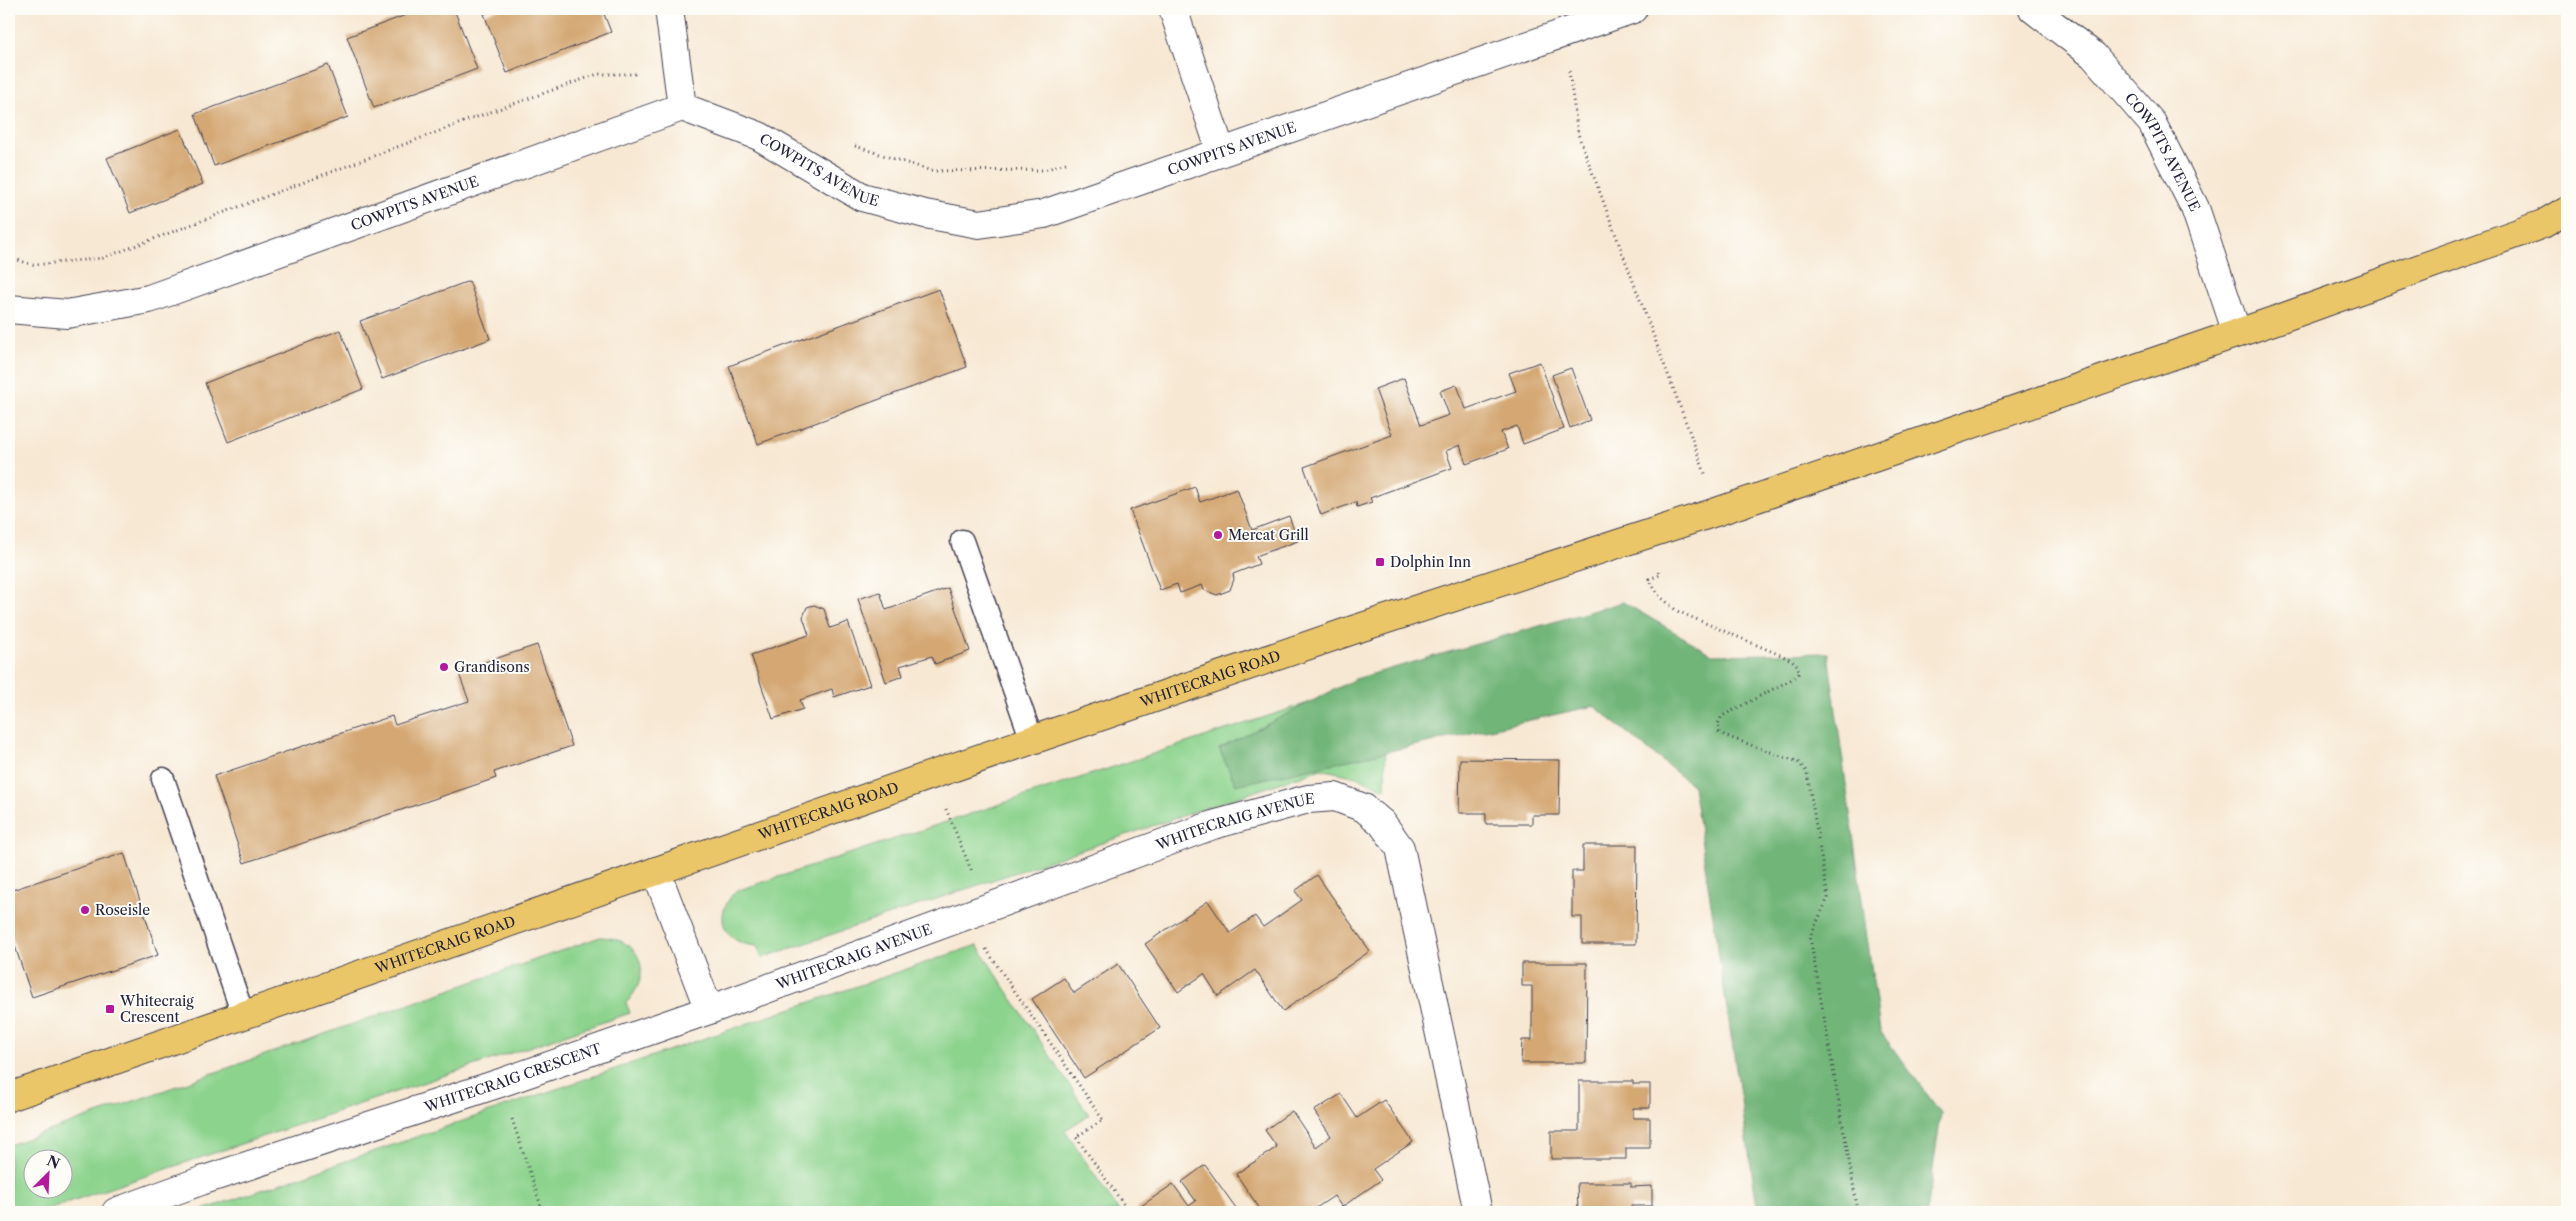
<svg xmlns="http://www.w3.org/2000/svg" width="2576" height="1221" viewBox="0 0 2576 1221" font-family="'Libre Caslon Text',serif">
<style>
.green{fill:#8cd38d;stroke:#577a64;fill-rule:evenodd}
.forest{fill:#71b578;stroke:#4a6c5a}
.building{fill:#d4a773}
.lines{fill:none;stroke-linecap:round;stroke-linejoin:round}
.lane-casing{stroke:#424052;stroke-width:25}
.street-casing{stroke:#424052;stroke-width:30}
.primary-casing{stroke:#424052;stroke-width:30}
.path{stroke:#424052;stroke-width:3;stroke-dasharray:1 4;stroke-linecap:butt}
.lane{stroke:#fff;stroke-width:22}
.street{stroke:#fff;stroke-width:28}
.primary{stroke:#ebc669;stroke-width:28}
.poi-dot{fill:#b5179e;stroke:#fdfcf7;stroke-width:2}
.labels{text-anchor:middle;stroke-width:4;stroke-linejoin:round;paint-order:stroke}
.street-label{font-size:14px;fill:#22223b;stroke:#fdfcf7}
.poi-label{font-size:14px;fill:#22223b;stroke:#fdfcf7;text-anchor:start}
</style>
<rect width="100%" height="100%" fill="#fdfcf7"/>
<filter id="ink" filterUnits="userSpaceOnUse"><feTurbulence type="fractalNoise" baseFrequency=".02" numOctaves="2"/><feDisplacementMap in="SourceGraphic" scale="10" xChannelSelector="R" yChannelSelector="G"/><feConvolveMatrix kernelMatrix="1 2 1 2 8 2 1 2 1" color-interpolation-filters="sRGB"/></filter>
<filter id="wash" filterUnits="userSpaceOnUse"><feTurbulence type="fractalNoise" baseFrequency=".0096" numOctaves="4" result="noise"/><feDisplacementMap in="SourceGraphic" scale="20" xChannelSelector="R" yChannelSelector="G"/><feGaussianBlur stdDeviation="1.12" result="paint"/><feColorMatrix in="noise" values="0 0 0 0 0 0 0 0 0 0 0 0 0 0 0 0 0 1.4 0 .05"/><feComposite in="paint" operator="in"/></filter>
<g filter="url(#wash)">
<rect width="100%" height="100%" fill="#f7e8d3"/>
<!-- green -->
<g class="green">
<path d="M 1387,677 L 1385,789 L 1357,777 L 1321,769 L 762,958 L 757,946 C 722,944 712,915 736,891 Z"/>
<path d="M 600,937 C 642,938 654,974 626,1003 L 630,1013 L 39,1212 L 9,1212 L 9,1145 ZM 32,1158 L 62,1158 L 62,1188 L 32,1188 Z"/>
<path d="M 977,945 L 1089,1115 L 1065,1130 L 1119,1212 L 197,1212 Z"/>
</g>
<!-- forest -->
<path class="forest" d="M 1623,602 L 1714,655 L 1828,653 L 1880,1031 L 1941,1113 L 1927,1212 L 1758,1212 L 1693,786 L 1594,706 L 1236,785 L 1219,749 L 1355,679 Z"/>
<g id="blocks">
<!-- building -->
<g class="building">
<path d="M 422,9 L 454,9 L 477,69 L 374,108 L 347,37 Z"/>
<path d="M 498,9 L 602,9 L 611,32 L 507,73 L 484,14 Z"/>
<path d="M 328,65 L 348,117 L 214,166 L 195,114 Z"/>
<path d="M 180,129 L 203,184 L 130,213 L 107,158 Z"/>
<path d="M 469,281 L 490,339 L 382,379 L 360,321 Z"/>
<path d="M 939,289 L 967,367 L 758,444 L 729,366 Z"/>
<path d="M 340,330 L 363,389 L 228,442 L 205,383 Z"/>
<path d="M 1540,362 L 1564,429 L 1523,444 L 1517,426 L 1501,432 L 1508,449 L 1466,464 L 1460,445 L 1446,451 L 1452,468 L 1370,498 L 1372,502 L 1357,507 L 1356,502 L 1321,515 L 1304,467 L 1392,435 L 1375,389 L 1404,378 L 1421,425 L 1449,415 L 1440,391 L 1457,385 L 1466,409 L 1516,391 L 1509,373 Z"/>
<path d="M 1571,368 L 1590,420 L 1570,428 L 1552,375 Z"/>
<path d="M 1195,487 L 1200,502 L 1237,489 L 1252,530 L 1289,516 L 1298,541 L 1256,556 L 1259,564 L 1233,574 L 1234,579 L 1230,590 L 1217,595 L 1204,590 L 1202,585 L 1180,593 L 1177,584 L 1160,590 L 1130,510 Z"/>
<path d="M 948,588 L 970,651 L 935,664 L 932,656 L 900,666 L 903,676 L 886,682 L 858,599 L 880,592 L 886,610 Z"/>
<path d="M 814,605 L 824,609 L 830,628 L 848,622 L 870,685 L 834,697 L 832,689 L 800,700 L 803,709 L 773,719 L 751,655 L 809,635 L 803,617 L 807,607 Z"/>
<path d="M 537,645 L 572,746 L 494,772 L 496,778 L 244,863 L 214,776 L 392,716 L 395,725 L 469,701 L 458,671 Z"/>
<path d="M 1460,759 L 1560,760 L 1559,815 L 1532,815 L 1532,824 L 1486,824 L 1486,813 L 1459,813 Z"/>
<path d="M 1583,845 L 1637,845 L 1636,944 L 1582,944 L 1582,917 L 1572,917 L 1572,871 L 1583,871 Z"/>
<path d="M 124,853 L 158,955 L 32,997 L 9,928 L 9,891 Z"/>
<path d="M 1317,875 L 1370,951 L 1283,1011 L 1255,970 L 1218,996 L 1204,974 L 1178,992 L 1145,944 L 1208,901 L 1230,933 L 1255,916 L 1263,927 L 1302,900 L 1295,891 Z"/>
<path d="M 1522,963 L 1587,963 L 1586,1063 L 1521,1063 L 1522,1040 L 1532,1040 L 1532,986 L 1522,986 Z"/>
<path d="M 1118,964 L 1160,1028 L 1084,1078 L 1032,999 L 1064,978 L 1074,993 Z"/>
<path d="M 1579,1081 L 1633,1081 L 1633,1084 L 1650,1084 L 1650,1108 L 1633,1108 L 1633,1118 L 1650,1118 L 1650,1148 L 1626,1148 L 1626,1159 L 1551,1159 L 1551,1131 L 1579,1131 Z"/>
<path d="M 1341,1094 L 1357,1118 L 1384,1100 L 1413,1142 L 1373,1169 L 1381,1180 L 1342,1207 L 1334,1196 L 1310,1212 L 1262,1212 L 1236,1174 L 1277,1147 L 1265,1130 L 1292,1111 L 1316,1147 L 1331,1136 L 1314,1111 Z"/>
<path d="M 1205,1165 L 1239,1212 L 1139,1212 L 1137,1209 L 1173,1184 L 1189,1206 L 1196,1201 L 1182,1182 Z"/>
<path d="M 1577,1183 L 1631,1183 L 1631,1187 L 1652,1186 L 1652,1206 L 1631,1206 L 1631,1212 L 1578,1212 Z"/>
</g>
</g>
</g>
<g filter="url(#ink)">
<use href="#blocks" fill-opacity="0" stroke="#424052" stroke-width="1"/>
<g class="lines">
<defs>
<g id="lane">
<path d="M 962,541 L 1032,740"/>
<path d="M 163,779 L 243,1015"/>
</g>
<g id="street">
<path d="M 669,9 L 682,107"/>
<path d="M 1173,9 L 1221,152"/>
<path id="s1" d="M 2033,9 L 2093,55 L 2152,123 L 2195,208 L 2237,333"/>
<path id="s2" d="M 9,309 L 67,314 L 149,299 L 682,107 L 759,136 L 862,197 L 925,214 L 979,224 L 1044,214 L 1633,9"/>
<path d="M 656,871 L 709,1010"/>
<path id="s3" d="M 116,1212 L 201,1181 L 500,1083 L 709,1010 L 1213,825 L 1308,799 L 1335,797 L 1364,808 L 1382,823 L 1400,848 L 1478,1212"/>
</g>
<g id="primary">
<path id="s4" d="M 9,1097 L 1032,740 L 1353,630 L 1719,511 L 2276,320 L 2543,224 L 2567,210"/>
</g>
</defs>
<!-- lane casing -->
<use href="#lane" class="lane-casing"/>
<!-- street casing -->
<use href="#street" class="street-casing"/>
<!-- primary casing -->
<use href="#primary" class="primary-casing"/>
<!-- path -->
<g class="path">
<path d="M 1569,71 L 1578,134 L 1706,476"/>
<path d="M 855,146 L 932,171 L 1044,170 L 1066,163"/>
<path d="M 9,257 L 33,265 L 103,258 L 482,115 L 598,74 L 639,74"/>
<path d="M 1659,571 L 1660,575 L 1649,579 L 1658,595 L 1677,611 L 1792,660 L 1798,666 L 1799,673 L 1794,678 L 1722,716 L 1718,724 L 1719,732 L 1726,736 L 1798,762 L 1807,772 L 1828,898 L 1810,937 L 1858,1212"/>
<path d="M 946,809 L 972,872"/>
<path d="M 986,949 L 1103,1120 L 1076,1137 L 1129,1212"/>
<path d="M 512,1119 L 543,1212"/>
</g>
<!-- lane -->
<use href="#lane" class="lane"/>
<!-- street -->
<use href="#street" class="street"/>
<!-- primary -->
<use href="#primary" class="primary"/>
</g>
</g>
<!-- markers -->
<g class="poi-dot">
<circle cx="1218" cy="535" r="5"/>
<rect x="1375" y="557" width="10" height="10" rx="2.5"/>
<circle cx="444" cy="667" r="5"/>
<circle cx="85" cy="910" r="5"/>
<rect x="105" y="1004" width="10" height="10" rx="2.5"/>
</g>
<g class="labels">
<!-- street labels -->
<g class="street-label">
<text dy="5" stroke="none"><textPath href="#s2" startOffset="1295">COWPITS AVENUE</textPath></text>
<text dy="5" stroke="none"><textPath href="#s1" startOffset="196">COWPITS AVENUE</textPath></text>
<text dy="5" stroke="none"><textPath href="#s2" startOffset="860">COWPITS AVENUE</textPath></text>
<text dy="5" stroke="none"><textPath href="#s2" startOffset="424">COWPITS AVENUE</textPath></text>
<text dy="5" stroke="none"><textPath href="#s4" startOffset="1272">WHITECRAIG ROAD</textPath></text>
<text dy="5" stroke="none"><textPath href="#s4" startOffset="868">WHITECRAIG ROAD</textPath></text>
<text dy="5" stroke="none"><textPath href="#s3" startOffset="1186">WHITECRAIG AVENUE</textPath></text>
<text dy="5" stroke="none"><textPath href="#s4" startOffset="462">WHITECRAIG ROAD</textPath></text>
<text dy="5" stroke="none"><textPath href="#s3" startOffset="781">WHITECRAIG AVENUE</textPath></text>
<text dy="5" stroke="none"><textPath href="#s3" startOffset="419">WHITECRAIG CRESCENT</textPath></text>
</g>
<!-- poi labels -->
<g class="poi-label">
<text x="1228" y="540">Mercat Grill</text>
<text x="1390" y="567">Dolphin Inn</text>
<text x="454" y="672">Grandisons</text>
<text x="95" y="915">Roseisle</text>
<text x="120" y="1006">Whitecraig<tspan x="120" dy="16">Crescent</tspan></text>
</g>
</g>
<!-- margin -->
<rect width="2576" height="1221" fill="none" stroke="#fdfcf7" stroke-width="30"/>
<!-- north arrow -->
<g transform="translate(48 1174) rotate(24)"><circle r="24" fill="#fdfcf7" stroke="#a5a5ac"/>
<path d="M0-4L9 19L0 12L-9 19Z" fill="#b5179e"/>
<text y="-8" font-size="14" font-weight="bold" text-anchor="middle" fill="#22223b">N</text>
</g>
</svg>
